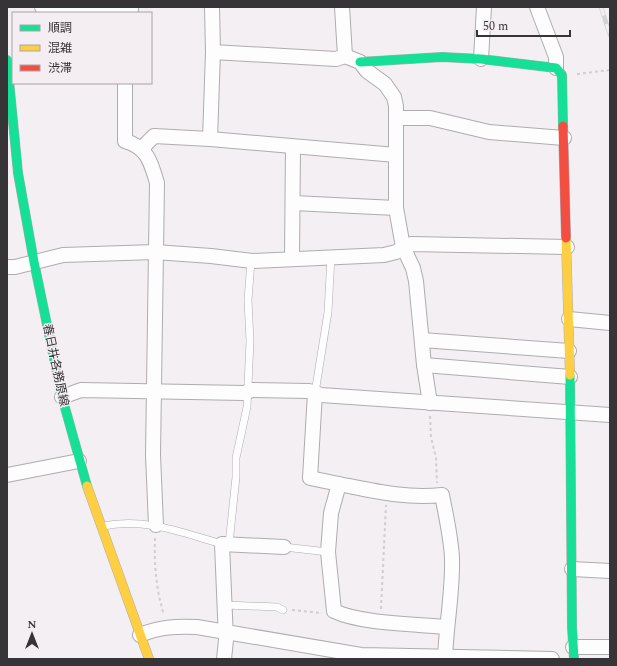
<svg xmlns="http://www.w3.org/2000/svg" width="617" height="666" viewBox="0 0 617 666" font-family="Spectral,'Noto Sans JP',serif">
<style>
.lines{fill:none;stroke-linecap:round;stroke-linejoin:round}
.lane-casing{stroke:#afacaf;stroke-width:8}
.street-casing{stroke:#afacaf;stroke-width:16}
.fast-casing{stroke:#afacaf;stroke-width:10}
.slow-casing{stroke:#afacaf;stroke-width:10}
.jam-casing{stroke:#afacaf;stroke-width:10}
.path{stroke:#cfcfcf;stroke-width:2;stroke-dasharray:3 3;stroke-linecap:butt}
.lane{stroke:#fdfdfd;stroke-width:7}
.street{stroke:#fdfdfd;stroke-width:14}
.fast{stroke:#16e098;stroke-width:9}
.slow{stroke:#ffcf43;stroke-width:9}
.jam{stroke:#f24e42;stroke-width:9}
.rail-casing{stroke:#d4d3d3;stroke-width:4.5}
.rail{stroke:#f4eef3;stroke-width:3;stroke-dasharray:9;stroke-linecap:butt}
.labels{text-anchor:middle;stroke-width:3;stroke-linejoin:round;paint-order:stroke}
.street-label{font-size:12px;fill:#363436;stroke:#f4eef3}
</style>
<rect width="100%" height="100%" fill="#f3eff2"/>
<g class="lines">
<defs>
<g id="lane">
<path d="M 315,393 L 328,312 L 331,257"/>
<path d="M 103,526 C 144,517 183,533 222,544"/>
<path d="M 229,544 L 236,477 L 236,458 L 247,407 L 250,341 L 248,300 L 251,261"/>
<path d="M 284,547 L 328,552"/>
<path d="M 225,605 L 277,607 L 283,610"/>
</g>
<g id="street">
<path d="M 42,7 L 108,11 L 131,10 L 131,7"/>
<path d="M 212,7 L 213,52 L 336,59 L 345,56 L 342,7"/>
<path d="M 537,7 L 556,57 L 556,68"/>
<path d="M 345,56 L 360,62 L 367,71 L 385,84 L 394,97 L 396,106 L 396,208 L 403,247 L 413,268 L 416,281 L 424,365 L 430,403"/>
<path d="M 481,59 L 484,7"/>
<path d="M 125,83 L 125,141 C 147,147 151,162 157,183 L 153,455 L 156,525"/>
<path d="M 397,118 L 430,118 L 489,132 L 564,138"/>
<path d="M 210,139 L 213,52"/>
<path d="M 143,149 L 146,144 L 154,136 L 210,139 L 396,155"/>
<path d="M 293,203 L 396,208"/>
<path d="M 292,259 L 293,147"/>
<path d="M 7,267 L 15,267 L 63,255 L 155,252 L 211,256 L 252,261 L 384,255 L 396,252 L 411,244 L 567,247"/>
<path d="M 569,319 L 610,323"/>
<path d="M 422,340 L 569,351"/>
<path d="M 424,365 L 570,377"/>
<path d="M 315,393 L 310,478 L 339,484 L 331,513 L 328,552 L 334,611 C 362,624 414,624 446,627"/>
<path d="M 62,397 L 81,390 L 244,393 L 252,390 L 309,391 L 321,395 L 610,415"/>
<path d="M 7,475 L 79,461"/>
<path d="M 339,484 C 374,491 407,499 442,495 C 446,516 451,537 452,558 C 453,592 446,625 445,659"/>
<path d="M 572,569 L 610,571"/>
<path d="M 140,635 C 159,627 176,626 197,627 L 361,655 L 552,659"/>
<path d="M 573,647 L 610,647"/>
<path d="M 224,659 L 226,640 L 222,544 L 284,547"/>
</g>
<g id="fast">
<path d="M 7,60 L 18,173 L 34,262 L 62,397 L 87,486"/>
<path d="M 360,62 L 442,57 L 481,59 L 556,68 L 562,75 L 563,126"/>
<path d="M 570,375 L 572,627 L 574,659"/>
</g>
<g id="slow">
<path d="M 566,238 L 570,375"/>
<path d="M 87,486 L 149,659"/>
</g>
<path id="jam" d="M 563,126 L 566,238"/>
</defs>
<!-- lane casing -->
<use href="#lane" class="lane-casing"/>
<!-- street casing -->
<use href="#street" class="street-casing"/>
<!-- fast casing -->
<use href="#fast" class="fast-casing"/>
<!-- slow casing -->
<use href="#slow" class="slow-casing"/>
<!-- jam casing -->
<use href="#jam" class="jam-casing"/>
<!-- path -->
<g class="path">
<path d="M 577,74 L 610,70"/>
<path d="M 430,416 L 431,437 L 436,458 L 437,483"/>
<path d="M 155,538 C 154,565 156,589 164,615"/>
<path d="M 381,609 L 386,505"/>
<path d="M 292,610 L 322,613"/>
</g>
<!-- lane -->
<use href="#lane" class="lane"/>
<!-- street -->
<use href="#street" class="street"/>
<!-- fast -->
<use href="#fast" class="fast"/>
<!-- slow -->
<use href="#slow" class="slow"/>
<!-- jam -->
<use href="#jam" class="jam"/>
<defs>
<path id="rail" d="M 601,7 L 610,35"/>
</defs>
<!-- rail casing -->
<use href="#rail" class="rail-casing"/>
<!-- rail -->
<use href="#rail" class="rail"/>
</g>
<g class="labels">
<!-- street labels -->
<g class="street-label">
<text transform="translate(56 365) rotate(78)" y="4">春日井各務原線</text>
</g>
</g>
<!-- border -->
<rect width="617" height="666" fill="none" stroke="#363436" stroke-width="16"/>
<!-- legend -->
<rect x="12" y="12" width="140" height="72" fill="#f4eef3" stroke="#a8a4a7"/>
<rect x="20" y="25" width="20" height="6" fill="#16e098" stroke="#a8a4a7"/>
<text x="48" y="32" font-size="12" fill="#363436">順調</text>
<rect x="20" y="45" width="20" height="6" fill="#ffcf43" stroke="#a8a4a7"/>
<text x="48" y="52" font-size="12" fill="#363436">混雑</text>
<rect x="20" y="65" width="20" height="6" fill="#f24e42" stroke="#a8a4a7"/>
<text x="48" y="72" font-size="12" fill="#363436">渋滞</text>
<!-- north arrow -->
<g transform="translate(32 634)" stroke="#f4eef3" stroke-width="3" paint-order="stroke">
<path d="M0-3L7 15L0 10L-7 15Z" fill="#363436"/>
<text y="-6" font-size="11" font-weight="bold" text-anchor="middle" fill="#363436">N</text>
</g>
<!-- scale -->
<path d="M477 30v6h93v-6" fill="none" stroke="#363436" stroke-width="2"/>
<text x="483" y="30" font-size="12" fill="#363436" stroke="#f4eef3" stroke-width="3" paint-order="stroke">50 m</text>
</svg>
